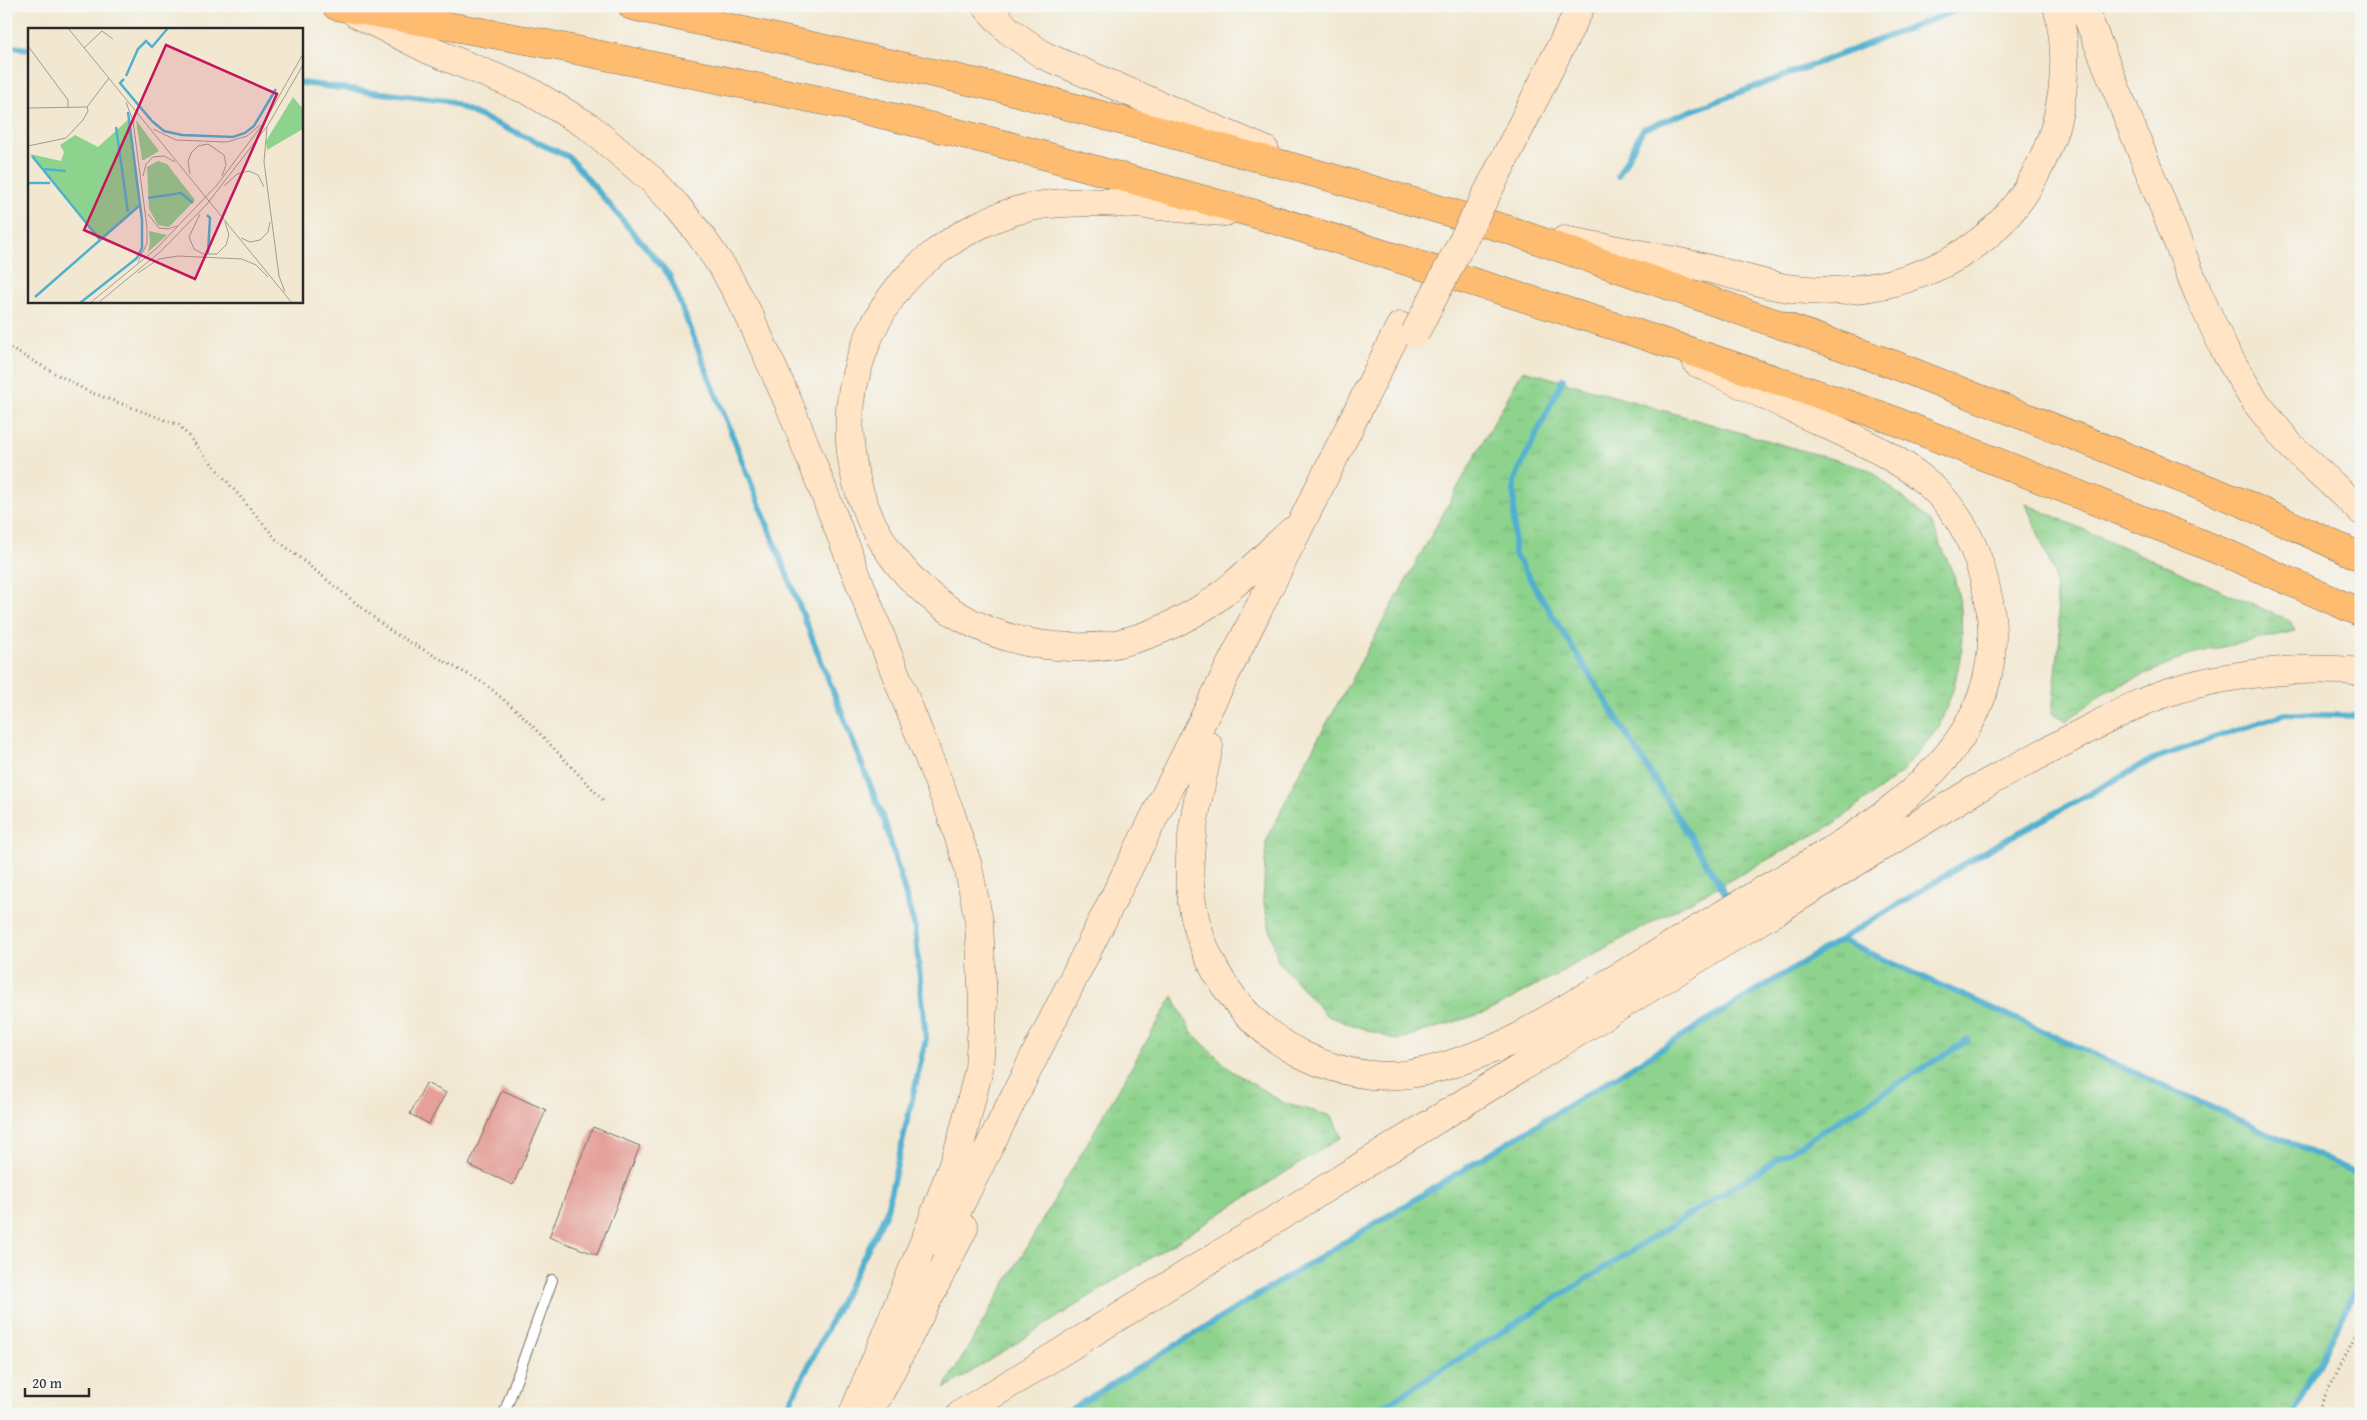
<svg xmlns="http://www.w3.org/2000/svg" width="2367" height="1420" viewBox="0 0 2367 1420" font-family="'Gentium Book Plus',serif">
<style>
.grass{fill:url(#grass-tufts);stroke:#5c7f5c}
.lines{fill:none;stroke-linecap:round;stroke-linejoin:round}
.stream{stroke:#51b0cf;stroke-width:6}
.building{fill:#e4a099}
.lane-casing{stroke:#716d65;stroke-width:12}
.secondary-casing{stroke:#716d65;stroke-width:29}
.highway-casing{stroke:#716d65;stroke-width:29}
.path{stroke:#716d65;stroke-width:3;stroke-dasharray:1 4;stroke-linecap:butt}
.lane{stroke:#fff;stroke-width:10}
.secondary{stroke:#ffe4c6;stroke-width:28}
.highway{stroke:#febc70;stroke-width:28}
.secondary-bridge-casing{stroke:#716d65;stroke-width:29;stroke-linecap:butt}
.secondary-bridge{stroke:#ffe4c6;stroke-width:28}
.inset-river{fill:none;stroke:#51b0cf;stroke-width:2.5}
.inset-road{fill:none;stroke:#a29c8f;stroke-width:1}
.view{fill:#c2185b;fill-opacity:0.15;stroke:#c2185b;stroke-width:2.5}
.inset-edge{fill:none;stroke:#2b2b2b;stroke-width:2.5}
</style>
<defs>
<pattern id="grass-tufts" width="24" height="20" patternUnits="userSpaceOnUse" patternTransform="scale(1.25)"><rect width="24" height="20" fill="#8ed38d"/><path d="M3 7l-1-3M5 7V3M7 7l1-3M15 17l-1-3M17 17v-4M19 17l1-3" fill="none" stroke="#7bb57a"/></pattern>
</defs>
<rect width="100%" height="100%" fill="#f6f6f2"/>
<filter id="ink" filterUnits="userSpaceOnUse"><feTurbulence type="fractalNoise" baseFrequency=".02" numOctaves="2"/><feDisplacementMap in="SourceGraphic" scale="10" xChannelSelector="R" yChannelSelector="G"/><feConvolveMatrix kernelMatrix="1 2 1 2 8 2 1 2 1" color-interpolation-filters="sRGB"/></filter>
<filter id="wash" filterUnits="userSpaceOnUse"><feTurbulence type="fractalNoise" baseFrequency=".0096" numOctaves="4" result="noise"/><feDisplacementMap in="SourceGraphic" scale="20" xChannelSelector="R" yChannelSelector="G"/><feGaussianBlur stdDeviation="1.12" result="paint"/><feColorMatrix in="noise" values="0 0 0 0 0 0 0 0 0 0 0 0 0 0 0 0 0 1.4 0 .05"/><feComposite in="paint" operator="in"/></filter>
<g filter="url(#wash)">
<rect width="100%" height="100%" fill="#f2e8d2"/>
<!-- grass -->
<g class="grass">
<path d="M 1523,370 L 1870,470 L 1931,522 L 1954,576 L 1961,608 L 1962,648 L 1954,687 L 1939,727 L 1902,772 L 1835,823 L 1487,1012 L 1396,1040 L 1327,1016 L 1278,961 L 1263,900 L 1266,842 L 1298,775 Z"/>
<path d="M 2026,504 L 2290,621 L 2295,631 L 2195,653 L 2107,691 L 2066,721 L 2052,713 L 2060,635 L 2054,573 Z"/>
<path d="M 1841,940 L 2361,1175 L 2361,1280 L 2293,1414 L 1063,1414 Z"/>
<path d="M 1173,996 L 1191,1032 L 1232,1071 L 1284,1103 L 1332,1116 L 1341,1137 L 944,1389 Z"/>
</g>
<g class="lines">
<!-- stream -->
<g class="stream">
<path d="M 6,46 L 29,49"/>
<path d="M 301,83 L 447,101 L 569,157 L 669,275 L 885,823 L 915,928 L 926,1039 L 886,1213 L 784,1414"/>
<path d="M 1618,176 L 1643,129 L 1968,6"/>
<path d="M 1563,379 L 1514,481 L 1514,553 L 1725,893"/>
<path d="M 1841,940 L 2361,1175"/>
<path d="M 1063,1414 L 1984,852 L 2153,759 L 2285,714 L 2361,716"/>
<path d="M 1371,1414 L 1968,1040"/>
<path d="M 2293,1414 L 2361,1280"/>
</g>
</g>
<g id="blocks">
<!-- building -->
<g class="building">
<path d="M 426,1083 L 446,1093 L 429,1124 L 410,1114 Z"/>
<path d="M 502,1090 L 546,1110 L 513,1185 L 469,1165 Z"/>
<path d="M 593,1127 L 640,1146 L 597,1255 L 549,1237 Z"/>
</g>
</g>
</g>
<g filter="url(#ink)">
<use href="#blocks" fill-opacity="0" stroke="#716d65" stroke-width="1"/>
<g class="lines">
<defs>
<path id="lane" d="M 504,1414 L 552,1280"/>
<g id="secondary">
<path d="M 986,6 L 1008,30 L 1043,55 L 1265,150"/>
<path d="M 2083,6 L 2198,293 L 2225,351 L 2254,400 L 2290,445 L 2361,511"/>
<path d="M 355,13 L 429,50 L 529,91 L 588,126 L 652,180 L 676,205 L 698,232 L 725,271 L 749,315 L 789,404 L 951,814 L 968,866 L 979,921 L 983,1006 L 979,1069 L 961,1142 L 928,1232 L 853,1414"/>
<path d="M 1501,166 L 1581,6"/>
<path d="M 1225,212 C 1166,208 1100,197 1042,205 C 1002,211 962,231 931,256 C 900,280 878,312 864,349 C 811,488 909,635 1056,646 C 1079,648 1105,648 1127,641 C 1152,635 1177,623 1199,610 C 1229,593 1265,555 1292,531"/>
<path d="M 1564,240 C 1610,249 1656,256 1702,267 C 1733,274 1762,285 1794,289 C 1889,299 1989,263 2035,175 C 2063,124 2072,63 2057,6"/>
<path d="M 1209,746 C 1200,792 1187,839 1190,885 C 1197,983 1273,1065 1371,1075 C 1419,1080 1467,1059 1510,1042 C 1585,997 1660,952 1735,907 C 1814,859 1916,810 1966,729 C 1991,689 1998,638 1987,592 C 1979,554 1964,519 1936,491 C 1905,460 1864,443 1825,424 C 1782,404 1739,383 1697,363"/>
<path d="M 941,1243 L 1400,326"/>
<path d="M 878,1397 L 964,1228"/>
<path d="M 961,1414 L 1630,1000 L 1976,789 C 2013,769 2050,749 2087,730 C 2114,716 2141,701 2169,692 C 2223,674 2305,665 2361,672"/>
</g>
<g id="highway">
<path d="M 336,6 L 537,42 L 839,104 L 1003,144 L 1259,215 L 1630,331 L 1880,415 L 2230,555 L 2361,613"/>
<path d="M 632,6 L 1009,90 L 1329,177 L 1509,230 L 1895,365 L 2243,503 L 2361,557"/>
</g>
</defs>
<!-- lane casing -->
<use href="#lane" class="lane-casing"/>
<!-- secondary casing -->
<use href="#secondary" class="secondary-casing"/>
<!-- highway casing -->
<use href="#highway" class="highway-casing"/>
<!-- path -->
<g class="path">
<path d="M 6,346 L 87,391 L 179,425 L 276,539 L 392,632 L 485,684 L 522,715 L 604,801"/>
<path d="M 6,895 L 9,903 L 6,917"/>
<path d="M 2316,1414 L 2361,1325"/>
</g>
<!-- lane -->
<use href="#lane" class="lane"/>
<!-- secondary -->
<use href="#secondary" class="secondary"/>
<!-- highway -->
<use href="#highway" class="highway"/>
<defs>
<path id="secondary-bridge" d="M 1415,333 L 1501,166"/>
</defs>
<!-- secondary-bridge casing -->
<use href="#secondary-bridge" class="secondary-bridge-casing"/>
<!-- secondary-bridge -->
<use href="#secondary-bridge" class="secondary-bridge"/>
</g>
</g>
<!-- overview -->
<g transform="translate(28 28)">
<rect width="275" height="275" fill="#f2e8d2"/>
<path d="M 265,69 L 275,81 L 275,101 L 239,122 L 238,113 ZM 101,91 L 112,178 L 72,213 L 2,126 L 33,133 L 36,124 L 32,117 L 47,107 L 70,119 ZM 108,92 L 131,123 L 116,132 L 114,132 ZM 130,133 L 139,136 L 167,172 L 141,199 L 130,197 L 121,181 L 119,139 ZM 121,203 L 139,207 L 120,224 L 122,215 Z" fill="#8ed38d"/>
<path class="inset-river" d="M 98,48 L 110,21 L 118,13 L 124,19 L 140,0M 96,51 L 92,55 L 124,93 L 136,103 L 154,107 L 205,109 L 217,105 L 226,98 L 248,61M 88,99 L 100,184M 4,128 L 72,212M 14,141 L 38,143M 0,155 L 22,155M 120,170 L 153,165 L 165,175M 179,187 L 182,190 L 180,225M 7,269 L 111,178M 52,275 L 109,230 L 114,220 L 114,192 L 100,84"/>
<path class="inset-road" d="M 40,0 L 264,275M 0,18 L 40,72 L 40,80M 56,20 L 74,3 L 85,11M 98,74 L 105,93 L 119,199 L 119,215 L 110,234M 59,79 L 81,50M 0,80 L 59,79M 239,99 L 236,134 L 251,248 L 257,264M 125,101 L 148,112 L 199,114 L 219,108 L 232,97M 0,118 L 38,110 L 55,92 L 60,83 L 59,79M 162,146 L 160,134 L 163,125 L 170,118 L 180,116 L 196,127 L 198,137 L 194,148M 115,148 L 118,136 L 125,129 L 136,128 L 147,134M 196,158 L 209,146 L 221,143 L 230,147 L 236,159M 120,186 L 131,200 L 140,201 L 149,198M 172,186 L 161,209 L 166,221 L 175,226 L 189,226 L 198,217 L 201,207 L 197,194M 213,210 L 222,214 L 232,212 L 240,204 L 242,194M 110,245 L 131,231 L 150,228 L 214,231 L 228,237 L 240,249M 62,275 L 128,221 L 189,157 L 237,93 L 275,26M 70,275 L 132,224 L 179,176 L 240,97 L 275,37"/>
<path class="view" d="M 138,17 L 249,66 L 167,251 L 56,202 Z"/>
<rect width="275" height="275" class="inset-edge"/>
</g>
<!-- margin -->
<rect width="2367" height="1420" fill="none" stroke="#f6f6f2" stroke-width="25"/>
<!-- scale -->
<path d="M25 1388v8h64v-8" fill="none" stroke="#2b2b2b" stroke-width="2.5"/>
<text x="32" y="1388" font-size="15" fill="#2b2b2b" stroke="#f6f6f2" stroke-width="4" paint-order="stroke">20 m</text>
</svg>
